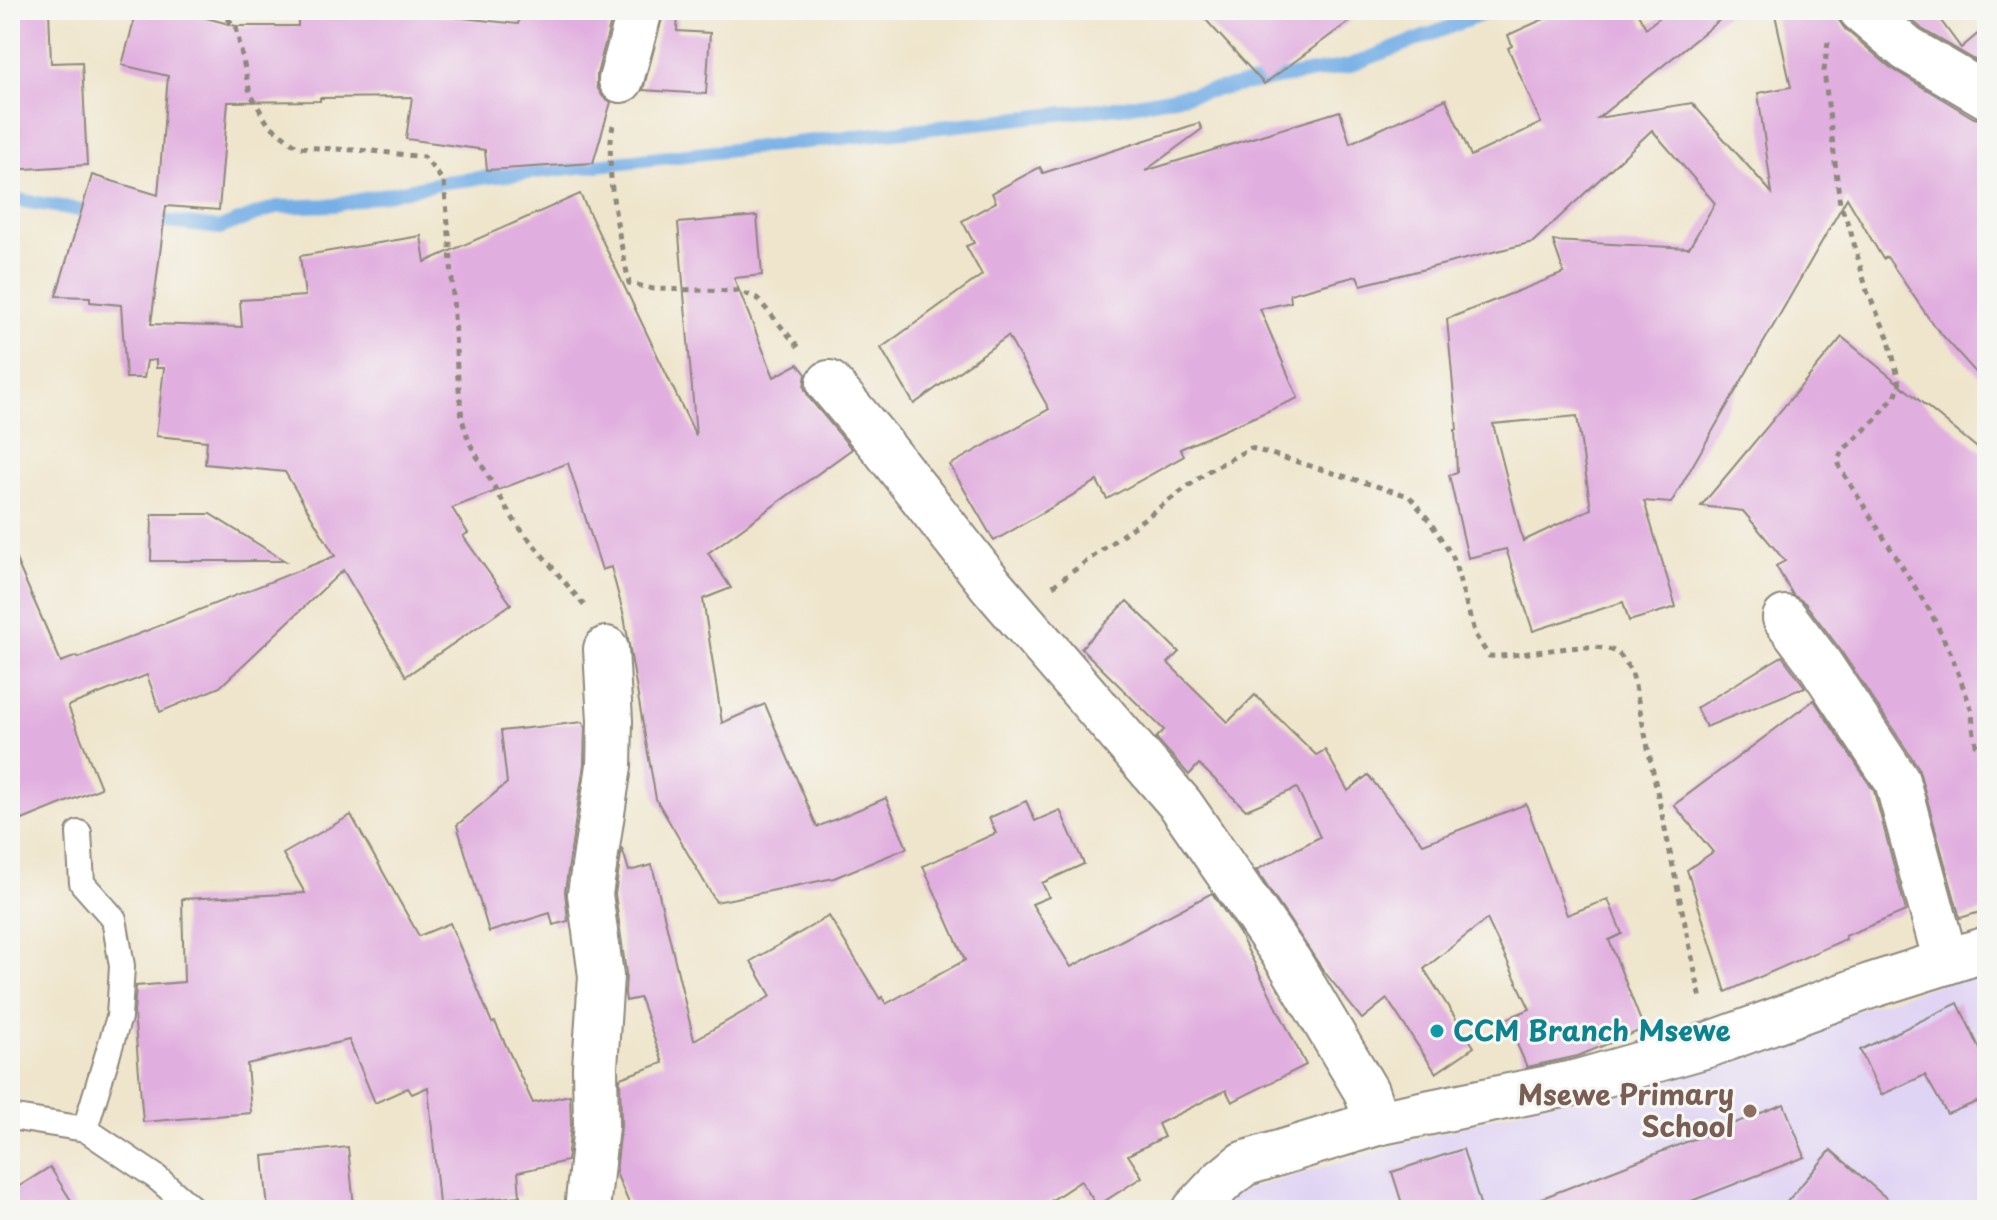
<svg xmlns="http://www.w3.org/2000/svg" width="1997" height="1220" viewBox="0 0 1997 1220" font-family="'Playpen Sans',sans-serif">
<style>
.built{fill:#e0d4f4}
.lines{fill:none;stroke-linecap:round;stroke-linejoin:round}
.stream{stroke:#76afe6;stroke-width:14}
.building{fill:#e1afdf;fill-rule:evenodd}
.lane-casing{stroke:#8d887c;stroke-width:28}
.street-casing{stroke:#8d887c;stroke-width:48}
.path{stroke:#8d887c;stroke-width:5;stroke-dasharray:6 6;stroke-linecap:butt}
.lane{stroke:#fff;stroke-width:24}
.street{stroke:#fff;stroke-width:44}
.culture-dot{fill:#0f9aa8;stroke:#f6f6f2;stroke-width:3}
.education-dot{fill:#8d6e63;stroke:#f6f6f2;stroke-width:3}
.labels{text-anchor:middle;stroke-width:6;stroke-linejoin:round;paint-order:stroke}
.culture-label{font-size:28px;font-weight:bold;fill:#0d838f;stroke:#f6f6f2;text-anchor:start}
.education-label{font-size:28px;font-weight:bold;fill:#785e54;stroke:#f6f6f2;text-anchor:end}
</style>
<rect width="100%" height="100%" fill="#f6f6f2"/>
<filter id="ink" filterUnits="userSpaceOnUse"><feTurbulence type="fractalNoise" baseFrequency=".0125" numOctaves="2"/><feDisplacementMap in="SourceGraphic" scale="16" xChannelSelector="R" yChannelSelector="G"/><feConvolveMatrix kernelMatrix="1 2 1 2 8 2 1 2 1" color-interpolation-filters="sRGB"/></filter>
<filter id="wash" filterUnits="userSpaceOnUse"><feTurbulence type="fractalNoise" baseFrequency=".006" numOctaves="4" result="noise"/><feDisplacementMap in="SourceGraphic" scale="32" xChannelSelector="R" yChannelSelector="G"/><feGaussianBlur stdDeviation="1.8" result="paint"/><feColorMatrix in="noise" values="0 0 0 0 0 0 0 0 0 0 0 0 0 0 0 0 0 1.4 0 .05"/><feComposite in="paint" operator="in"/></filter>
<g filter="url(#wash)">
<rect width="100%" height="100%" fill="#efe5cc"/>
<!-- built -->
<path class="built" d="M 1987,969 L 1987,1210 L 1187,1210 L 1190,1206 L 1836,1017 Z"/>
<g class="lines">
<!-- stream -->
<g class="stream">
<path d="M 10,199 L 100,213"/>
<path d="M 145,219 L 220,228 L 276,207 L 335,205 L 444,182 L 1120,107 L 1348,66 L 1494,10"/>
</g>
</g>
<g id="blocks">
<!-- building -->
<g class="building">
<path d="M 10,10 L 49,10 L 51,63 L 82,62 L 87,165 L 10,170 Z"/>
<path d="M 137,10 L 177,10 L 236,26 L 298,26 L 298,10 L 389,10 L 518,24 L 522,10 L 614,10 L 597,74 L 597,87 L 603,97 L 611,102 L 593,163 L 487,170 L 485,150 L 406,139 L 412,97 L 320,98 L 320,101 L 228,102 L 219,210 L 166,206 L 151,324 L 242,327 L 240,300 L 305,296 L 300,256 L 421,236 L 425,262 L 580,194 L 696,436 L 678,223 L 757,216 L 762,275 L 734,278 L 774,377 L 798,364 L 806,374 L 804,387 L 809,398 L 852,449 L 708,553 L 731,588 L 703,599 L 722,723 L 765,704 L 817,827 L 886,798 L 907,848 L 834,878 L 716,902 L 656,799 L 624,616 L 611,567 L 602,570 L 568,463 L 452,508 L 468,533 L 463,536 L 511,604 L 406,676 L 343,570 L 220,687 L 160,712 L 147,675 L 68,706 L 101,788 L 10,825 L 10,546 L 61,662 L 77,656 L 78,658 L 335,556 L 285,472 L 205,464 L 207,441 L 156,436 L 164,368 L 156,368 L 156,360 L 147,361 L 144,378 L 126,378 L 121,305 L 90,302 L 90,297 L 56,296 L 92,175 L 158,195 L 168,76 L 122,65 Z"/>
<path d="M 1197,10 L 1365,10 L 1264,84 Z"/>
<path d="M 1564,10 L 1636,10 L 1646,28 L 1669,10 L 1732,10 L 1598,118 L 1692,103 L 1772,193 L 1758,93 L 1791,87 L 1774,10 L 1837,10 L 1838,19 L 1845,29 L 1891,68 L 1974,118 L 1987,121 L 1987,385 L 1934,326 L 1887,257 L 1883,259 L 1847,198 L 1671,503 L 1644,501 L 1676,607 L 1629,621 L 1623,602 L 1533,631 L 1506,549 L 1468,558 L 1449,475 L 1457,472 L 1455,430 L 1457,430 L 1447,319 L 1564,273 L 1553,241 L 1689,248 L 1715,203 L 1652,130 L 1533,242 L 1361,285 L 1357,276 L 1290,294 L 1291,302 L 1260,309 L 1298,398 L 1180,449 L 1184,456 L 1107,499 L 1097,481 L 994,541 L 950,465 L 1049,409 L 1008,336 L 914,404 L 881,348 L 982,275 L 966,246 L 974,243 L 962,221 L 996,202 L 992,193 L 1040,167 L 1043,173 L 1199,123 L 1202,129 L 1145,171 L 1340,111 L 1350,143 L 1446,99 L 1471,156 L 1541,123 L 1508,48 L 1512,46 L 1508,35 ZM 1577,416 L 1591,509 L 1523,541 L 1493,424 Z"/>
<path d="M 1900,10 L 1933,10 L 1961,48 L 1987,26 L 1987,67 L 1922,29 Z"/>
<path d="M 664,11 L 678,12 L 677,31 L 710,33 L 706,94 L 643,90 Z"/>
<path d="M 1842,337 L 1987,456 L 1987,910 L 1960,918 L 1918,767 L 1839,648 L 1805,603 L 1793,595 L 1776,566 L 1785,561 L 1743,511 L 1701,506 Z"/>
<path d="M 152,514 L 210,514 L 285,561 L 151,561 Z"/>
<path d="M 1127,601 L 1179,652 L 1168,663 L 1228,722 L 1255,695 L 1316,755 L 1325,750 L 1348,791 L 1368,775 L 1423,844 L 1526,804 L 1567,915 L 1608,899 L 1622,934 L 1609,940 L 1644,1029 L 1578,1056 L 1527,1067 L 1506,1019 L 1530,1009 L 1487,919 L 1424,969 L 1474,1047 L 1436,1073 L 1387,999 L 1362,1019 L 1323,970 L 1256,870 L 1320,837 L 1297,788 L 1246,810 L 1199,764 L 1189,775 L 1156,738 L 1164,730 L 1081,648 Z"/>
<path d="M 1782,656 L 1805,687 L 1706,727 L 1696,708 Z"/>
<path d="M 1814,700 L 1874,791 L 1906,911 L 1845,936 L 1846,939 L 1726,992 L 1687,870 L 1713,852 L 1674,805 Z"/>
<path d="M 583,722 L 585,728 L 584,764 L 565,891 L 568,921 L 553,925 L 550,913 L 489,932 L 457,825 L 507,783 L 501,731 Z"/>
<path d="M 1026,801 L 1035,821 L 1060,810 L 1084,864 L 1042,883 L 1049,897 L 1032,904 L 1071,967 L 1212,893 L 1239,933 L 1306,1065 L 1232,1102 L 1226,1090 L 1158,1124 L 1164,1137 L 1128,1155 L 1142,1177 L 1097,1206 L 1081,1181 L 1037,1210 L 632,1210 L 616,1173 L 621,1126 L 620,1078 L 663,1063 L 640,998 L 626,1001 L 625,994 L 626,973 L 615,894 L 622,848 L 629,871 L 652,865 L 694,1040 L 771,996 L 751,961 L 829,916 L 880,999 L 882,997 L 886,1004 L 965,960 L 923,866 L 996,833 L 989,818 Z"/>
<path d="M 351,815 L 419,936 L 450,923 L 492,1023 L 495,1022 L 533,1103 L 570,1095 L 571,1125 L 567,1161 L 518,1172 L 520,1196 L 439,1204 L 428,1087 L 412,1094 L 408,1088 L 375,1103 L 349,1040 L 247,1064 L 251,1113 L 143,1122 L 134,1012 L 136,986 L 184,982 L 182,899 L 305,893 L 283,854 Z"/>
<path d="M 1958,1003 L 1987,1064 L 1987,1098 L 1947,1114 L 1925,1075 L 1881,1095 L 1860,1050 Z"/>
<path d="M 1784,1104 L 1805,1157 L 1668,1210 L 1519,1210 L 1519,1207 Z"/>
<path d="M 348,1147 L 354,1207 L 322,1210 L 268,1210 L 263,1156 Z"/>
<path d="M 1463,1149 L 1482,1210 L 1404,1210 L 1392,1172 Z"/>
<path d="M 1831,1150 L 1900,1210 L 1780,1210 Z"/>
<path d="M 50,1167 L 77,1210 L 10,1210 L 10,1192 Z"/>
</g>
</g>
</g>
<g filter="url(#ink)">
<use href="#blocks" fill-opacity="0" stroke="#8d887c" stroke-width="2"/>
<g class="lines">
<defs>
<g id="lane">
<path d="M 79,833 L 82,883 L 114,919 L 122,966 L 119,1017 L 85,1129"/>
<path d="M 10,1117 L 85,1129 L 156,1177 L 194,1210"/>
</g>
<g id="street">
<path d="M 1861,10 L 1907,49 L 1987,96"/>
<path d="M 621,80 L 640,10"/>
<path d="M 829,383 L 882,446 L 992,586 L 1181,805 L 1290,963 L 1366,1091 L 1377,1123"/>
<path d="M 1785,618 L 1819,663 L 1897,781 L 1946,962"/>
<path d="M 587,1210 L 596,1126 L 595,1067 L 601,976 L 590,894 L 609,766 L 610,721 L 606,649"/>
<path d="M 1195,1210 L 1221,1182 L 1243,1164 L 1377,1123 L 1578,1082 L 1711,1044 L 1870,986 L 1987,949"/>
</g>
</defs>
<!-- lane casing -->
<use href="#lane" class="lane-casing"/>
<!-- street casing -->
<use href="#street" class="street-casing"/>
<!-- path -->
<g class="path">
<path d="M 219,10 L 236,27 L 250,93 L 268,124 L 298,147 L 373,151 L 424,157 L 444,182 L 450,245 L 457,368 L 462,419 L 469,442 L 505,506 L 518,526 L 587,609"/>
<path d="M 1828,42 L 1824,71 L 1840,204 L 1850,229 L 1867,291 L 1888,337 L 1900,385 L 1895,396 L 1875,420 L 1842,451 L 1838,459 L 1840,468 L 1930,611 L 1951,654 L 1972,711 L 1973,728 L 1976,744 L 1987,759"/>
<path d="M 613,125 C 604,177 619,231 629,283 L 653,289 L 739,291 L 757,298 L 801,350"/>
<path d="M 1053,586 L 1210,470 L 1251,448 L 1409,496 L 1428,519 L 1453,557 L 1475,635 L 1489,656 C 1523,658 1589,638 1616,652 C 1622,655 1627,666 1632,672 L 1701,1000"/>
</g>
<!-- lane -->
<use href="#lane" class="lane"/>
<!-- street -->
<use href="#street" class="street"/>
</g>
</g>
<!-- markers -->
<circle class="culture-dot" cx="1437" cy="1031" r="8"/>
<circle class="education-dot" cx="1750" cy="1111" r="8"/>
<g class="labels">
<!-- culture labels -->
<g class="culture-label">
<text x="1453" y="1041">CCM Branch Msewe</text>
</g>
<!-- education labels -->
<g class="education-label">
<text x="1734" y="1105">Msewe Primary<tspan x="1734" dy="32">School</tspan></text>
</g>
</g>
<!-- margin -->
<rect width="1997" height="1220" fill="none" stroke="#f6f6f2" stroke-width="40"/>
</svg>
